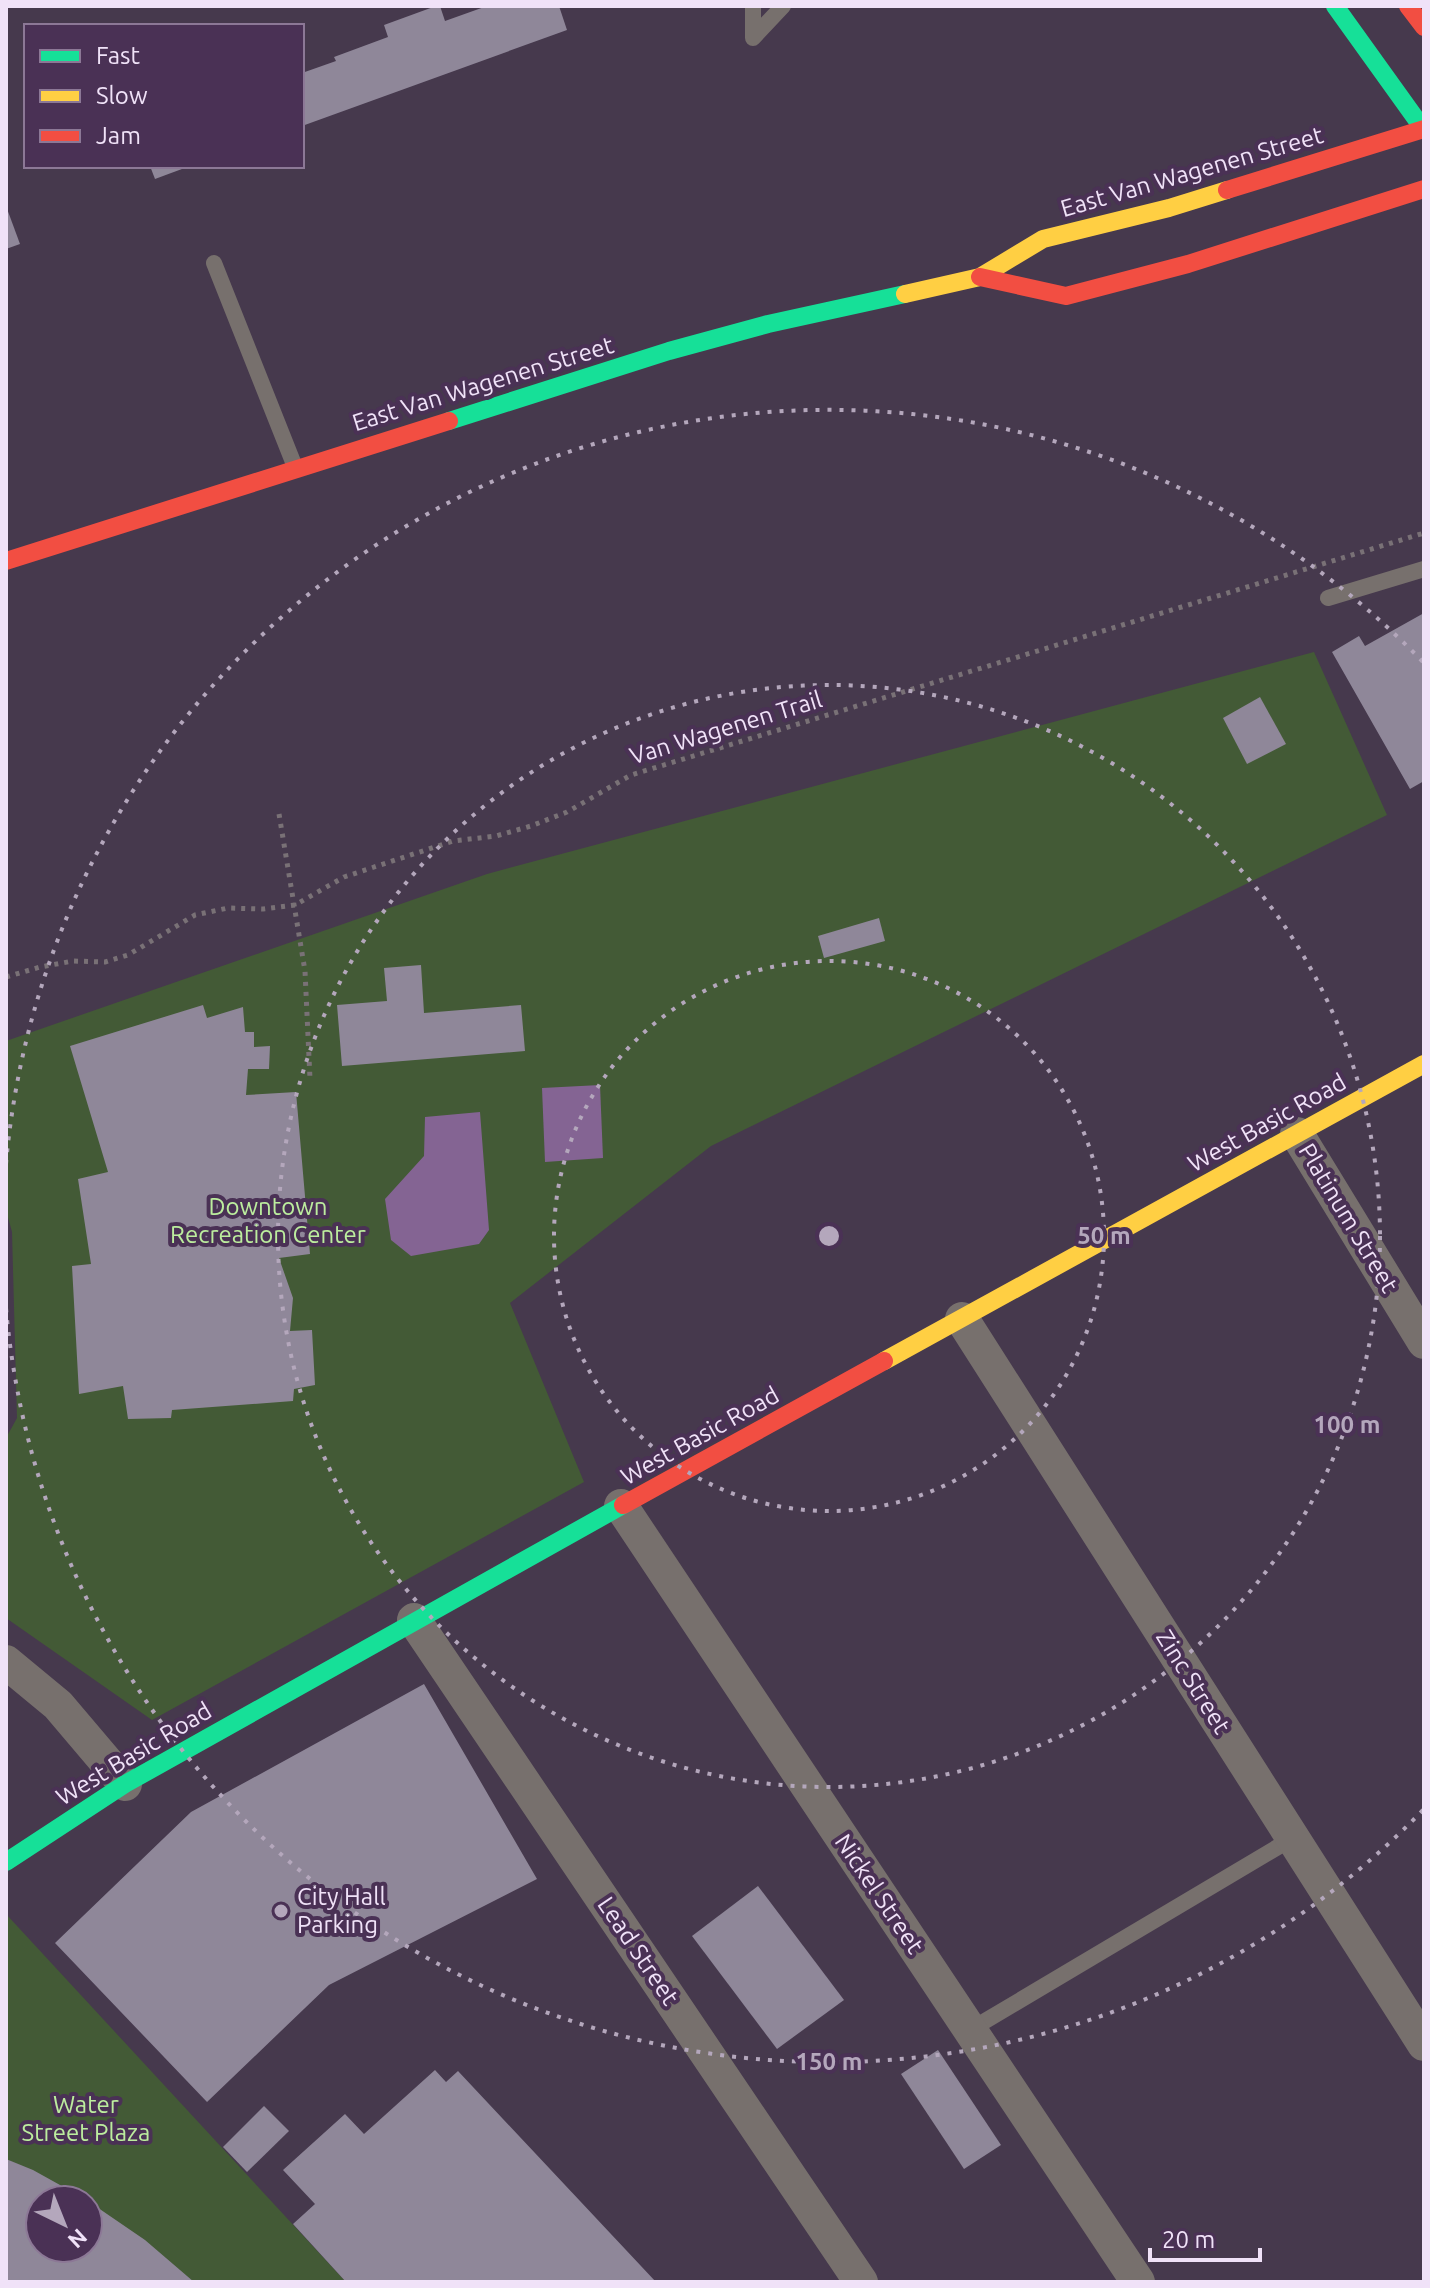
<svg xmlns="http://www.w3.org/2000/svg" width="1430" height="2288" viewBox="0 0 1430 2288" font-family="Ubuntu,sans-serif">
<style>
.green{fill:#435a36;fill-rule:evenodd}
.water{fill:#846493}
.building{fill:#8f8799}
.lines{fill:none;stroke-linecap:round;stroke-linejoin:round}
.path{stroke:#797176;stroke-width:5;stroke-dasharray:4 6;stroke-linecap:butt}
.lane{stroke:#77706d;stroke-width:16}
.street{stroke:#77706d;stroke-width:34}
.fast{stroke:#16e098;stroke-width:18}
.slow{stroke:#ffcf43;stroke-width:18}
.jam{stroke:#f24e42;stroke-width:18}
.ring{fill:none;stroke:#b4a7bc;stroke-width:4;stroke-dasharray:4 8}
.poi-dot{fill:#b4a7bc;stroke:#4a3155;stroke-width:3}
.labels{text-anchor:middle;stroke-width:8;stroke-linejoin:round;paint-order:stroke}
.street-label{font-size:24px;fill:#f0e2f8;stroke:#4a3155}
.park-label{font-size:24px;fill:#bced9e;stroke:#4a3155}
.poi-label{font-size:24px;fill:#f0e2f8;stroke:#4a3155;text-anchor:start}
.centre{fill:#b4a7bc;stroke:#4a3155;stroke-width:4}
.ring-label{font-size:24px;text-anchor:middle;font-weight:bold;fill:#b4a7bc;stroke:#4a3155;stroke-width:8;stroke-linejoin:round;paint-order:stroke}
</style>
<rect width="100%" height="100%" fill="#46394d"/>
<!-- green -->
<g class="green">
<path d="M 1314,652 L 1387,815 L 711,1146 L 510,1303 L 584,1482 L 152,1720 L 6,1618 L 6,1438 L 17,1418 L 12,1232 L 6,1210 L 6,1041 L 487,874 Z"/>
<path d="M 6,1914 L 346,2282 L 6,2282 ZM 40,2200 L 88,2200 L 88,2248 L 40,2248 Z"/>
</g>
<!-- water -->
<g class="water">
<path d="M 600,1085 L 603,1158 L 545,1162 L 542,1088 Z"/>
<path d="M 480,1112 L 489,1230 L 479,1244 L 411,1256 L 391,1240 L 385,1199 L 424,1156 L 425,1117 Z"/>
</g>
<!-- building -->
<g class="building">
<path d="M 436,6 L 440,6 L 445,21 L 487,6 L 559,6 L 567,30 L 302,126 L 302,73 L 336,61 L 334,57 L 388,37 L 384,25 Z"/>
<path d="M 150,166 L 190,166 L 155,179 Z"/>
<path d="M 6,206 L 20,244 L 6,249 Z"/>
<path d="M 1424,613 L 1424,781 L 1410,789 L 1332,652 L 1359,636 L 1365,646 Z"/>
<path d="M 1260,697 L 1286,744 L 1247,764 L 1223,718 Z"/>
<path d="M 879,918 L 885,941 L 824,958 L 818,936 Z"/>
<path d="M 421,965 L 424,1013 L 521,1005 L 525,1051 L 342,1066 L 337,1005 L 387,1001 L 384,968 Z"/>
<path d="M 203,1005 L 207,1018 L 243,1007 L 245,1032 L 254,1032 L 254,1047 L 270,1046 L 269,1069 L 248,1069 L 246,1095 L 296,1092 L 310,1254 L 279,1258 L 293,1298 L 290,1331 L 312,1330 L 315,1385 L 294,1389 L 293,1401 L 172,1410 L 171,1418 L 128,1419 L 123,1386 L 79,1394 L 72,1266 L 91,1264 L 78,1179 L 108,1172 L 70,1046 Z"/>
<path d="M 424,1684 L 537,1879 L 329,1985 L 207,2102 L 55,1943 L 191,1812 Z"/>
<path d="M 758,1886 L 844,2000 L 777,2049 L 692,1936 Z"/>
<path d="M 938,2050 L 1001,2145 L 964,2169 L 901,2074 Z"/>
<path d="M 435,2070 L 446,2082 L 458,2071 L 656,2282 L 346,2282 L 293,2224 L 315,2204 L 283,2170 L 345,2114 L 364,2134 Z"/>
<path d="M 264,2106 L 289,2131 L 247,2172 L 223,2147 Z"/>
<path d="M 6,2159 L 33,2170 L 87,2200 L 40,2200 L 40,2248 L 88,2248 L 88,2201 L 145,2240 L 194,2282 L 6,2282 Z"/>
</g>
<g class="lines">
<!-- path -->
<g class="path">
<path d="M 279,814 L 305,971 L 310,1079"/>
<path d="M 6,977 L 40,967 L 73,961 L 105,962 L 128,955 L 195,915 L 228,908 L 263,909 L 295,905 L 344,877 L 453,841 L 496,836 L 531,826 L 567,812 L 631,775 L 1424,533"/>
</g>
<!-- lane -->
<g class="lane">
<path d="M 753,6 L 753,38 L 783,6"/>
<path d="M 214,263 L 295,467"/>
<path d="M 1328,598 L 1424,569"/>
<path d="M 970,2030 L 1293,1838"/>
</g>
<!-- street -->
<g class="street">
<path d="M 1297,1134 L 1424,1342"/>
<path d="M 962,1319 L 1424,2044"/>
<path d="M 621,1506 L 1138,2282"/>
<path d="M 414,1620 L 861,2282"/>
<path d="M 6,1662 L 58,1705 L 125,1784"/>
</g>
<!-- fast -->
<g class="fast">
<path d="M 1335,6 L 1424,130"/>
<path d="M 449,421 L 669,351 L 768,324 L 905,294"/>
<path d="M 6,1862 L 125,1784 L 623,1505"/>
</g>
<!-- slow -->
<g class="slow">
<path d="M 905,294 L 980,277 L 1043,239 L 1169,208 L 1227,190"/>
<path d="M 884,1361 L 1424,1064"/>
</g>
<!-- jam -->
<g class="jam">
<path d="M 1408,6 L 1424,27"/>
<path d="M 1227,190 L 1424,129"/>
<path d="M 980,277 L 1066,296 L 1188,264 L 1424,189"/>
<path d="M 6,561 L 449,421"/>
<path d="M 623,1505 L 884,1361"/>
</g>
</g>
<!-- distance rings -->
<g class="ring">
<circle cx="829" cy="1236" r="275"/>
<circle cx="829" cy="1236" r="551"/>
<path d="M1423 1810A826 826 0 0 1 6 1308M6 1164A826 826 0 0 1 1423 662"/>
</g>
<!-- markers -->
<circle class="poi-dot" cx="281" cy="1911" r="8"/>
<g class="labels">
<!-- street labels -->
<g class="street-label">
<text transform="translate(1192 172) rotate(-16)" y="8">East Van Wagenen Street</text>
<text transform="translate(483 384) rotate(-17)" y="8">East Van Wagenen Street</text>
<text transform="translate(726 728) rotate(-17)" y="8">Van Wagenen Trail</text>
<text transform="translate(1267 1123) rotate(-29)" y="8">West Basic Road</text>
<text transform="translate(1348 1218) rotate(59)" y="8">Platinum Street</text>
<text transform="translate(700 1436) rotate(-29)" y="8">West Basic Road</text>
<text transform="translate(1193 1682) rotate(58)" y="8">Zinc Street</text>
<text transform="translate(134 1754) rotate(-31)" y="8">West Basic Road</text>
<text transform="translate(879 1894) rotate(56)" y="8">Nickel Street</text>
<text transform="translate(638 1951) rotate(56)" y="8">Lead Street</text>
</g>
<!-- park labels -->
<g class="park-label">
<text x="268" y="1215">Downtown<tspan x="268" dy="28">Recreation Center</tspan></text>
<text x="86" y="2113">Water<tspan x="86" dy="28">Street Plaza</tspan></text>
</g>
<!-- poi labels -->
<g class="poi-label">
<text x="297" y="1905">City Hall<tspan x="297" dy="28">Parking</tspan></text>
</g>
</g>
<circle cx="829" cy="1236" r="12" class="centre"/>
<g class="ring-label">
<text x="1104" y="1244">50 m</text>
<text x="1347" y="1433">100 m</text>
<text x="829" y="2070">150 m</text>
</g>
<!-- border -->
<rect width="1430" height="2288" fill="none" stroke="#f0e2f8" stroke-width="16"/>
<!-- legend -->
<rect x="24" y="24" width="280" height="144" fill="#4a3155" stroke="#8c7896" stroke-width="2"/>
<rect x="40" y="50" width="40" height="12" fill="#16e098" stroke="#8c7896" stroke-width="2"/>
<text x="96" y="64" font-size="24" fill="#f0e2f8">Fast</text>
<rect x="40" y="90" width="40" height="12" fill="#ffcf43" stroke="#8c7896" stroke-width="2"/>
<text x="96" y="104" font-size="24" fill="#f0e2f8">Slow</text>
<rect x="40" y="130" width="40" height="12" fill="#f24e42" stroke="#8c7896" stroke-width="2"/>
<text x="96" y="144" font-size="24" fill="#f0e2f8">Jam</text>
<!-- north arrow -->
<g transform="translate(64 2224) rotate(137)"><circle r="38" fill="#4a3155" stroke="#8c7896" stroke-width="2"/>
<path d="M0-6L14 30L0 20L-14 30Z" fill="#b4a7bc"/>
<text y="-12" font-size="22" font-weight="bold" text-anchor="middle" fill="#f0e2f8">N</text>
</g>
<!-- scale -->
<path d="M1150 2248v12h110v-12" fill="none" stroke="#f0e2f8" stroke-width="4"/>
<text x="1162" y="2248" font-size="24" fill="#f0e2f8" stroke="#4a3155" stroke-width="6" paint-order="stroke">20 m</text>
</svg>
